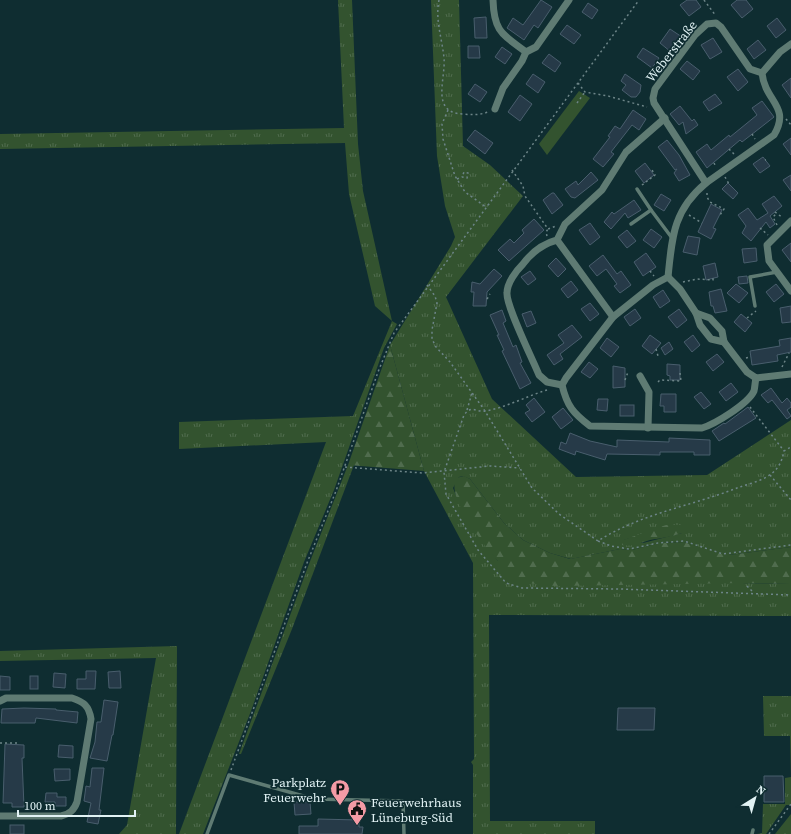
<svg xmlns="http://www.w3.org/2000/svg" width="791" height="834" viewBox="0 0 791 834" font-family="'Source Serif 4',serif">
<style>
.grass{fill:url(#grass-tufts);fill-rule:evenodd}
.forest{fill:url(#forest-firs)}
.park{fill:#33532f}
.building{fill:#263a48;stroke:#495e6d}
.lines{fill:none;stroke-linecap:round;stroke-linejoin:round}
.path{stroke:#6d8588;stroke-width:1.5;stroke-dasharray:2 3;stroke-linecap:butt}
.lane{stroke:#5f7b73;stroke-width:3.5}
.street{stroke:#5f7b73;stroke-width:7}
.labels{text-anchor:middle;stroke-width:3.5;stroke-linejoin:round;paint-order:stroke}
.street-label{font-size:13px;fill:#e1f2f4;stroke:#0f2d31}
.poi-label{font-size:13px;fill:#e1f2f4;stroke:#0f2d31;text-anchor:end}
</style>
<defs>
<pattern id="grass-tufts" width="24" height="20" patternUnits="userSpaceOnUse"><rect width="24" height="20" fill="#33532f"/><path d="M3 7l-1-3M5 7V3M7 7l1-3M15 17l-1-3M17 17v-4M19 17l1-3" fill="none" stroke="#506c4e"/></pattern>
<pattern id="forest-firs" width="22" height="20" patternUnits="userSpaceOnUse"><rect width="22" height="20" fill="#33532f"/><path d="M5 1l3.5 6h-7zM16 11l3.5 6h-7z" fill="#506c4e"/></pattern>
</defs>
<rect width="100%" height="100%" fill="#0f2d31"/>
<!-- grass -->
<g class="grass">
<path d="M 338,0 L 352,0 L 358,144 L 363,191 L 392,321 L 397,324 L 384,348 L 334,490 L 304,562 L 251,711 L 203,834 L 179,834 L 326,442 L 179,449 L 179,422 L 353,416 L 392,321 L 375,306 L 349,194 L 345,143 L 0,149 L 0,134 L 344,128 Z"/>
<path d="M 431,0 L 459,0 L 463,146 L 490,165 L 523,196 L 446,297 L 492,399 L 576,477 L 707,475 L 791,420 L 791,547 L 729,555 L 721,555 L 684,542 L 659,543 L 632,550 L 620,549 L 571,559 L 550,553 L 523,540 L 504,523 L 470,479 L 463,476 L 459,477 L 453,488 C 464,516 480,538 498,561 L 741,583 L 791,584 L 791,616 L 489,615 L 490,821 L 595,821 L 595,834 L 473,834 L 473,765 L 471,762 L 474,759 L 473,563 L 424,471 L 390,345 L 451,246 L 455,237 L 445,206 L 437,156 ZM 682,533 L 643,543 L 624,540 L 630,538 Z"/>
<path d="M 348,465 L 354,465 L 292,629 L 241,754 L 239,754 L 309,564 Z"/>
<path d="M 177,646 L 176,834 L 119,834 L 127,825 L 156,658 L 0,661 L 0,651 Z"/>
<path d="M 763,696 L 791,696 L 791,805 L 786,805 L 766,834 L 757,834 L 762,833 L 763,804 L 785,804 L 785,778 L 791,777 L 790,736 L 764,736 Z"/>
<path d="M 791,814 L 791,834 L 775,834 Z"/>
</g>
<!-- forest -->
<g class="forest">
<path d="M 390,345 L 424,471 L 348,465 Z"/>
<path d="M 464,476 L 470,479 L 504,523 L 523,540 L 550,553 L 570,559 L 620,549 L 632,550 L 659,543 L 684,542 L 721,554 L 729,555 L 791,547 L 791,584 L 741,583 L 557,586 C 546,585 532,585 521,580 C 513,576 505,568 499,562 C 489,553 432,479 464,476 Z"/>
<path d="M 666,525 L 680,525 L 683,529 L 682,533 C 671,537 661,538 650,540 C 639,543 635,547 622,545 L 623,540 Z"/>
</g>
<!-- park -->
<path class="park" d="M 579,91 L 590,98 L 547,155 L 539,144 Z"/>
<!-- building -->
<g class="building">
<path d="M 541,0 L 552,7 L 538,28 L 534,25 L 524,40 L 507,28 L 513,18 L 523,25 Z"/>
<path d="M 687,0 L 696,0 L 701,7 L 689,16 L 680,5 Z"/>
<path d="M 737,0 L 746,0 L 753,9 L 742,18 L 731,5 Z"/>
<path d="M 588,3 L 598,10 L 592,19 L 582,12 Z"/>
<path d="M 486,17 L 487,38 L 475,38 L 474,18 Z"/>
<path d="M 777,18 L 786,30 L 776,38 L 767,26 Z"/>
<path d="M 567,25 L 581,35 L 574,44 L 560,34 Z"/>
<path d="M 670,29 L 682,37 L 671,52 L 660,43 Z"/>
<path d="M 713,38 L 722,52 L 710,59 L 701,45 Z"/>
<path d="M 758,40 L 766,50 L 754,59 L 747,49 Z"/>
<path d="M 468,46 L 479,46 L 480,58 L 468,58 Z"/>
<path d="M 502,47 L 512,54 L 505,64 L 495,57 Z"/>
<path d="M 643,48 L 659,58 L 652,68 L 637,57 Z"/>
<path d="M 549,54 L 561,63 L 555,72 L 542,63 Z"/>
<path d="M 687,61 L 700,71 L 693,80 L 680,69 Z"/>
<path d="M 738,69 L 748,82 L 738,91 L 727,77 Z"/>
<path d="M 533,74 L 545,82 L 538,93 L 526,84 Z"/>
<path d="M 625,74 L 641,85 L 640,92 L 636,97 L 631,97 L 622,90 L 626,85 L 621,81 Z"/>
<path d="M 791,78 L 791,98 L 782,85 Z"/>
<path d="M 475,84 L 487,92 L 480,102 L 468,94 Z"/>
<path d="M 715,94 L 722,103 L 709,111 L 703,102 Z"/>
<path d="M 520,95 L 532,104 L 520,121 L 508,112 Z"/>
<path d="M 762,101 L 774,117 L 742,142 L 740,140 L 707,168 L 696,152 L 707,144 L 711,150 L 729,135 L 730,137 L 757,115 L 752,108 Z"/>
<path d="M 680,106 L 692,121 L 694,119 L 698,125 L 686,134 L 683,122 L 679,125 L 670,114 Z"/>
<path d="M 633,110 L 646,119 L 639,130 L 632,125 L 611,152 L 614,154 L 603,167 L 593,159 L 610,137 L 608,136 L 615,126 L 620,129 Z"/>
<path d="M 475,130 L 493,143 L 485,154 L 467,140 Z"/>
<path d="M 791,138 L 791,155 L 783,144 Z"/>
<path d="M 667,140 L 679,155 L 690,175 L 679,181 L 674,173 L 677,169 L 675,170 L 658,147 Z"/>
<path d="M 763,157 L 770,166 L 760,173 L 753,164 Z"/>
<path d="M 645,163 L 654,175 L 644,183 L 635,171 Z"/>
<path d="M 591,172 L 598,180 L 575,198 L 571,197 L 565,189 L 576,181 L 578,185 Z"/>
<path d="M 791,175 L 791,191 L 783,180 Z"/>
<path d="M 728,183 L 738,193 L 733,199 L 722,189 Z"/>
<path d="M 552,193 L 554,193 L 563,205 L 552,214 L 543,200 Z"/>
<path d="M 661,194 L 671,200 L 664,211 L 654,205 Z"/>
<path d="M 774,196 L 782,206 L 770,216 L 775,224 L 770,228 L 766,222 L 751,241 L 742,233 L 746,226 L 738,215 L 748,208 L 757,220 L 768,213 L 762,204 Z"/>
<path d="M 634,200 L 641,210 L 628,218 L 625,213 L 611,229 L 604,222 L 612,212 L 614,214 Z"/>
<path d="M 711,204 L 722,210 L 713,228 L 716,229 L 711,239 L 698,232 Z"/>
<path d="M 534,219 L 544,230 L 509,261 L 498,250 L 510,239 L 514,243 L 524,233 L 522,230 Z"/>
<path d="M 590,223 L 600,237 L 590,245 L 579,230 Z"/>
<path d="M 651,229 L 662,237 L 654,248 L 643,240 Z"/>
<path d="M 627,230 L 636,241 L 627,248 L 618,237 Z"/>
<path d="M 688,236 L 700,238 L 697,255 L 683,252 Z"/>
<path d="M 791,243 L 791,262 L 782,250 Z"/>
<path d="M 756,248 L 757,261 L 744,263 L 742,249 Z"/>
<path d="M 646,253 L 656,267 L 643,276 L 634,262 Z"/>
<path d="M 603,255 L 617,274 L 621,271 L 631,285 L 620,293 L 614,286 L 617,284 L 606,269 L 597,276 L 589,266 Z"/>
<path d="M 556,258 L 566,269 L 558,277 L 548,266 Z"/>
<path d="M 715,263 L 718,277 L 706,280 L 703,266 Z"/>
<path d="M 494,269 L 502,276 L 487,292 L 486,306 L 473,306 L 474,292 L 471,292 L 472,282 L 480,284 Z"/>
<path d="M 530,271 L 536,279 L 528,285 L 521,277 Z"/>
<path d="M 747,276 L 748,283 L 739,284 L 738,277 Z"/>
<path d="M 571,281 L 578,290 L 568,298 L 561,289 Z"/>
<path d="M 736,284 L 748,293 L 739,303 L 727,293 Z"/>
<path d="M 776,284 L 784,294 L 774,302 L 766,292 Z"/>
<path d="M 721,289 L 727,311 L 715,313 L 713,306 L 711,306 L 709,292 Z"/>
<path d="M 663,290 L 670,301 L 660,308 L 653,297 Z"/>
<path d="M 590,303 L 599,314 L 590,321 L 581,309 Z"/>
<path d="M 791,306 L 791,322 L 782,323 L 780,308 Z"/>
<path d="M 635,309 L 641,318 L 630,326 L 624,317 Z"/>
<path d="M 679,309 L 687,320 L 677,328 L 668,317 Z"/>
<path d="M 502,310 L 506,321 L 503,323 L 513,347 L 516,345 L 522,362 L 520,363 L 531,383 L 520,389 L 502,351 L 504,350 L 497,335 L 499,335 L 490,315 Z"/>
<path d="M 531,311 L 536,323 L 527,327 L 522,314 Z"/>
<path d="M 741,314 L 752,323 L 745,332 L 734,322 Z"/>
<path d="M 572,325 L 582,337 L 560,354 L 563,359 L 554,365 L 547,355 L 564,343 L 558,335 Z"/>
<path d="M 650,335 L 661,343 L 652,354 L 642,346 Z"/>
<path d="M 693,335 L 700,345 L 692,352 L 684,342 Z"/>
<path d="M 607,338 L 619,347 L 611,357 L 600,348 Z"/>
<path d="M 791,338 L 791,352 L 777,355 L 778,361 L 752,365 L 750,351 L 780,346 L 779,340 Z"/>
<path d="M 669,342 L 673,349 L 665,355 L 661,348 Z"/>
<path d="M 717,354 L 724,362 L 713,371 L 706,362 Z"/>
<path d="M 589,362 L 598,369 L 590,378 L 581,372 Z"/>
<path d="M 667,364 L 680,365 L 680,380 L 670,380 L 670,376 L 667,375 Z"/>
<path d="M 613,366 L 625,368 L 625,387 L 613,388 Z"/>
<path d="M 731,383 L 738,392 L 726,401 L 719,392 Z"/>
<path d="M 771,388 L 782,403 L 787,398 L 791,403 L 791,407 L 787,410 L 791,416 L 787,419 L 772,400 L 768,403 L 761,395 Z"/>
<path d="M 701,392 L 711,404 L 704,409 L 694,397 Z"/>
<path d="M 661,394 L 676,394 L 676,412 L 664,412 L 664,406 L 660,406 Z"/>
<path d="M 534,398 L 545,412 L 532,422 L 525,413 L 530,410 L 526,405 Z"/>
<path d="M 598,399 L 608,399 L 607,411 L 597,410 Z"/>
<rect x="620" y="405" width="14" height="11"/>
<path d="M 748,407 L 756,418 L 719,441 L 712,431 L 724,423 L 725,424 Z"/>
<path d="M 563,408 L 573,420 L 561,429 L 552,417 Z"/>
<path d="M 570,433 L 590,441 L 617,447 L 617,440 L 669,442 L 669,438 L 710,440 L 710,455 L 694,455 L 694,452 L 660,452 L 660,455 L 607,454 L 605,460 L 576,451 L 575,455 L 559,449 L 561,442 L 566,444 Z"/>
<path d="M 86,671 L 96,671 L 95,689 L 77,689 L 77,679 L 86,679 Z"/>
<path d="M 120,671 L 121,688 L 109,688 L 108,672 Z"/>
<path d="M 54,673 L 66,674 L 65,688 L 53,687 Z"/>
<path d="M 0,676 L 10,677 L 10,690 L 0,690 Z"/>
<rect x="30" y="676" width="8" height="13"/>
<path d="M 104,700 L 118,702 L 113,735 L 112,735 L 107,761 L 90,758 L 95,742 L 97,722 L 101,722 Z"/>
<path d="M 24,708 L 56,709 L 56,710 L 78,712 L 77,723 L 36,718 L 35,723 L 1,723 L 2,709 Z"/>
<path d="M 618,708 L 655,708 L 654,730 L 617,730 Z"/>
<path d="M 5,744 L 24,745 L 24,758 L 22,758 L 24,807 L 12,807 L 12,803 L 3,803 Z"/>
<path d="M 59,745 L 73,746 L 73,758 L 58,757 Z"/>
<path d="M 92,768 L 104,768 L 99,810 L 101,810 L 98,824 L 87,822 L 91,803 L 84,801 L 86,786 L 90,787 Z"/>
<path d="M 54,769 L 70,769 L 70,780 L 55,781 Z"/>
<path d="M 764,776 L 783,776 L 784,802 L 764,802 Z"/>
<path d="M 46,793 L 57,793 L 57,797 L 66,797 L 66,806 L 55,806 L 55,802 L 45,802 Z"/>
<path d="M 294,802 L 310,802 L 311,814 L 295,815 Z"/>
<path d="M 318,819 L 359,820 L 359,827 L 363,827 L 362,834 L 299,834 L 299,826 L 318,826 Z"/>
<rect x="10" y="825" width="14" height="9"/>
</g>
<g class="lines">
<!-- path -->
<g class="path">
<path d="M 439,0 C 435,20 442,38 444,58 C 446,79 430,113 463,114 C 472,115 480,115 488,112"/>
<path d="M 704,0 L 716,16"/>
<path d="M 578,83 L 585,92 L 608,96 L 647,107"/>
<path d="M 577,103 L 585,92"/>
<path d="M 448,110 L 442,124 L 443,139 L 455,176 L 465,192 L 486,207"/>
<path d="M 786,119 L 791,125"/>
<path d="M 752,134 L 755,139"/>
<path d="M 729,149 L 734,154"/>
<path d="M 765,160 L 766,160"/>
<path d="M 714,163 L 716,167"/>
<path d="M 512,170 L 523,186 L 525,196 L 548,229 L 556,226"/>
<path d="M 725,177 L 729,184"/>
<path d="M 457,179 L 462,177 L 467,178 L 468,173 L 464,172 L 462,177"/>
<path d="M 642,185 L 655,175 L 652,170"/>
<path d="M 707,193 L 707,197 L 710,202 L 724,209 L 720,215"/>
<path d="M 775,212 L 783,218"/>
<path d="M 689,215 L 702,223"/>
<path d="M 777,225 L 773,217 L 777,213"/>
<path d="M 760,228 L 768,235"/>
<path d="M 547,236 L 546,232 L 548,229"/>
<path d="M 650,271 L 654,276"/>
<path d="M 683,282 L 697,279 L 713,280 L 713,278"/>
<path d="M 427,285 L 435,296 L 437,303 L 432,330 L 432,339 L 436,347 L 450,362 L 485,411 L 532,488 L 559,514 L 598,541 C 640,514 691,506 737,488 C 748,484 762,481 771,474 C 779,468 782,461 784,451 L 791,447"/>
<path d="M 487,299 L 490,294"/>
<path d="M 747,318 L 756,311"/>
<path d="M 656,349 L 658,356"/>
<path d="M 746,358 L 751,357"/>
<path d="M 782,367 L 789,353"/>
<path d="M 625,380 L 628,372"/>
<path d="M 658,382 L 660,380 L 681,381 L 680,373"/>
<path d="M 547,390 C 527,396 507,407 486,411 C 476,413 472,404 464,415 L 444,472 L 446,494 L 478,550 L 506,583 L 522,588 L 620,589 L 791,595"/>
<path d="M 750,407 L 784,451"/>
<path d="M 467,410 L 472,393"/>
<path d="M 345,467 L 422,473 L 490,466 L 520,468"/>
<path d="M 770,475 L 791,500"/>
<path d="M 598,541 L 611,546 L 629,549 L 658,543 L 684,541 L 723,554 L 791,545"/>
<path d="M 747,586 L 753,592"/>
<path d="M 0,743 L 20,743"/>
<path d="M 231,770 L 307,563 L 336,491 L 378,372 L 394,333 L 639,0"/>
<path d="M 769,834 L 791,804"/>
</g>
<!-- lane -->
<g class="lane">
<path d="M 637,189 L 651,210"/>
<path d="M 631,224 L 651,210 L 672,238"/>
<path d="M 755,306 L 750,277 L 777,272"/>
<path d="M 207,834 L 229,775 L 314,799 L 403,801 L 404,834"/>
<path d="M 752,834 L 753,830"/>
</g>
<!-- street -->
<g class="street">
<path d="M 493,0 C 494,32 502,34 526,52"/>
<path d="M 495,109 L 503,88 L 522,61 L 526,52 L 536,47 L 569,0"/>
<path d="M 706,183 L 654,103 L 653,98 L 655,89 L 695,35 L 707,24 L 716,23 L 721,27 L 750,69 L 762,73"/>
<path d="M 791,221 L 767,245 L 769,261 L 791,291"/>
<path d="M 557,240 L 613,317"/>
<path d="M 668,277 L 653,285 L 613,317 L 566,378 L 562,385 C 567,406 573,413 590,426 L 702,428 C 715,424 748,404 754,391 C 755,387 755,382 756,378"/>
<path d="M 668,277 C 672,238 673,210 706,183 L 774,135 C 791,106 765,102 762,73 L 780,52 L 791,44"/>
<path d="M 668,277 L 680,289 L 696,313 L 700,325 L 711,339 L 724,342"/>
<path d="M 696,313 L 710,318 L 722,331 L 724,342 L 747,372 L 756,378 L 791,374"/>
<path d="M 640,376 L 649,392 L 648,428"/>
<path d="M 562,385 L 547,382 L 539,375 C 533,360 506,306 507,293 C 507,283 516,271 523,264 C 532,252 542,244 557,240 L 565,224 L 602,190 L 626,152 L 665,118"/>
<path d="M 0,701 L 6,698 L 72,698 C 84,702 89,706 91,719 L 77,802 C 74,810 70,814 61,816 L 0,816"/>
</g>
</g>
<!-- icons -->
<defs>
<symbol id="parking-pin" viewBox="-11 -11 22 30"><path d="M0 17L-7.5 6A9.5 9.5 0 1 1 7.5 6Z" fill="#f49aa5" stroke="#0f2d31"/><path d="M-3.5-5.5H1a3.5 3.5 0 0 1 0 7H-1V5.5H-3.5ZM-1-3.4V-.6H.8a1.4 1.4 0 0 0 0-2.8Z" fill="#111"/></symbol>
<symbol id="civic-pin" viewBox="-11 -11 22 30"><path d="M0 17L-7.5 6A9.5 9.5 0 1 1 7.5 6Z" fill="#f49aa5" stroke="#0f2d31"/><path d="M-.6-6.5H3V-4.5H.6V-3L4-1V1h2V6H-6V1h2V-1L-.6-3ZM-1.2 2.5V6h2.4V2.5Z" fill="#111"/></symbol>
</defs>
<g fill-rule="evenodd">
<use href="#parking-pin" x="329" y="778" width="22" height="30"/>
<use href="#civic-pin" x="346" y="798" width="22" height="30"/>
</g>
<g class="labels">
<!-- street labels -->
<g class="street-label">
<text transform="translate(671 51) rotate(-52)" y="5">Weberstraße</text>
</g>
<!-- poi labels -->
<g class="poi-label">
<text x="326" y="787">Parkplatz<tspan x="326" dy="15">Feuerwehr</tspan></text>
<text x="371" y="807" text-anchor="start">Feuerwehrhaus<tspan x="371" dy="15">Lüneburg-Süd</tspan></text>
</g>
</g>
<!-- north arrow -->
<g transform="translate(755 798) rotate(37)" stroke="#0f2d31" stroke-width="3" paint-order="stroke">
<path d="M0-3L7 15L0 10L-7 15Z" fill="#e1f2f4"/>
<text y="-6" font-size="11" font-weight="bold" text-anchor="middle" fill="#e1f2f4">N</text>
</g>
<!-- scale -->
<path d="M18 810v6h117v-6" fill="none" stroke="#e1f2f4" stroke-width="2"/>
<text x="24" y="810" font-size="12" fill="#e1f2f4" stroke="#0f2d31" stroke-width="3" paint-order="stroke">100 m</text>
</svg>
